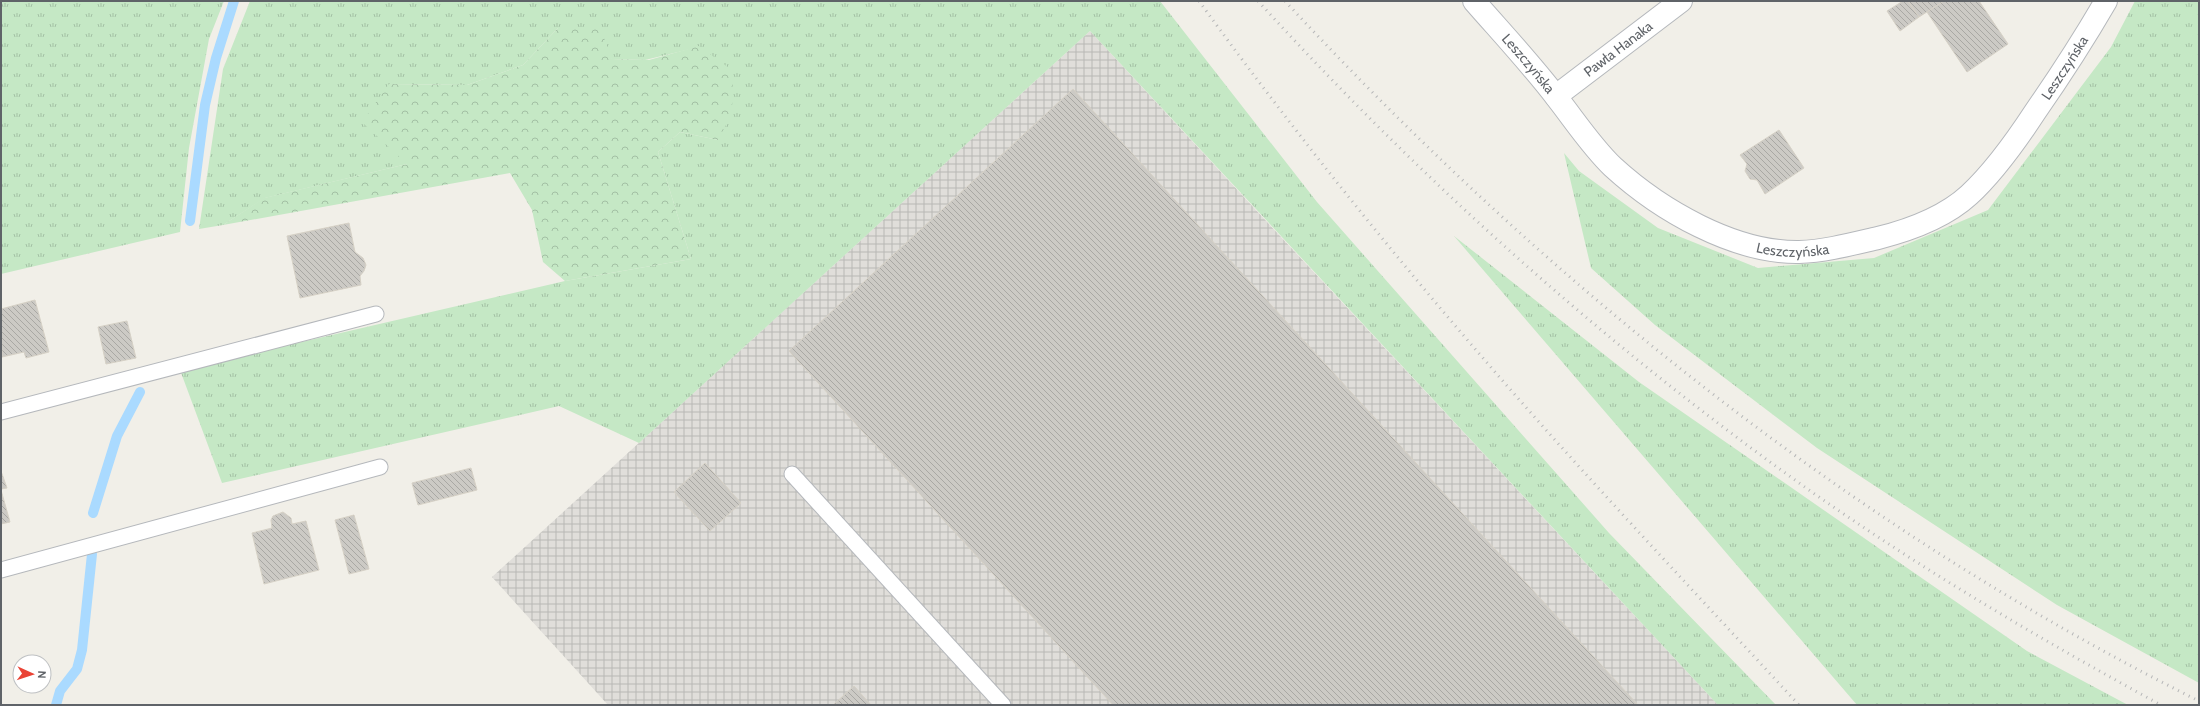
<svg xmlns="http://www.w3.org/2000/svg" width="2200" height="706" viewBox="0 0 2200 706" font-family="Cabin,sans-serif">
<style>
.industrial{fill:url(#industrial-grid)}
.grass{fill:url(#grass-tufts)}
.forest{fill:url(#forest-crowns)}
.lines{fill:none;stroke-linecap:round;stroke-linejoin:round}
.stream{stroke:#aadaff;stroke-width:10}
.building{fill:url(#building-back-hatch);stroke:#d6d1c6}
.lane-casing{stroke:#b5b8bc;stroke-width:17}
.street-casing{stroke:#b5b8bc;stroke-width:24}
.lane{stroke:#fff;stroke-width:15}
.street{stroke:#fff;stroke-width:22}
.rail{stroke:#b6b7b8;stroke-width:3;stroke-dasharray:1 5;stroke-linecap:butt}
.labels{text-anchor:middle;stroke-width:3.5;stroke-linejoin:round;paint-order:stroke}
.street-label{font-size:14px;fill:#5f6368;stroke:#fff}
</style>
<defs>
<pattern id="industrial-grid" width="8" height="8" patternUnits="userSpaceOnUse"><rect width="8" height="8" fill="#e0deda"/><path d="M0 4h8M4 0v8" fill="none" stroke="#b9b8b5"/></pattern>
<pattern id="grass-tufts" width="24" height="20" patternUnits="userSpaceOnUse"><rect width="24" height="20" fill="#c5e8c5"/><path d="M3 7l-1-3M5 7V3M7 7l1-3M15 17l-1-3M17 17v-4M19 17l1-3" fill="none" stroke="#a3c0a4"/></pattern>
<pattern id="forest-crowns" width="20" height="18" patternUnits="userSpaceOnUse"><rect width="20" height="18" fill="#c5e8c5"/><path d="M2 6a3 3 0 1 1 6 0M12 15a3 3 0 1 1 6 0" fill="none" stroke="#a3c0a4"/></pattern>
<pattern id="building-back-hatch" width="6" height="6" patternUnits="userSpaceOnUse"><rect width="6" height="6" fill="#cccac5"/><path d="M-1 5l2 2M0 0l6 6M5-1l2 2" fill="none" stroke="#a9a8a4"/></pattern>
</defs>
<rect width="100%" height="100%" fill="#f1efe8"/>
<!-- industrial -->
<path class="industrial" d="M 1090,31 L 1268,223 L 1718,705 L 608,705 L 492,577 Z"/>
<!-- grass -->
<g class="grass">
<path d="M 1,1 L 224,1 L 209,39 L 189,148 L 180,232 L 1,274 Z"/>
<path d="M 250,1 L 1160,1 L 1317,202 L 1609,533 L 1776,705 L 1718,705 L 1090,31 L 639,443 L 559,406 L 222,483 L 180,370 L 565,281 L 691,259 L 658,152 L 680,132 L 718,140 L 699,47 L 645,60 L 612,59 L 558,28 L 523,65 L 467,85 L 389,84 L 407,164 L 265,198 L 223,225 L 199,229 L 223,69 Z"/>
<path d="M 2135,1 L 2199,1 L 2199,683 L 2057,605 L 1817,448 L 1655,325 L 1591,268 L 1564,153 L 1579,171 L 1658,228 L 1758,268 L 1874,258 L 1988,210 L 2111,47 Z"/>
<path d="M 1454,236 L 1639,382 L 2027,651 L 2128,705 L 1857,705 Z"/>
</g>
<!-- forest -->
<path class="forest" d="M 600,27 L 612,59 L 649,60 L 699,46 L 733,71 L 732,113 L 718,140 L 680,132 L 658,152 L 691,259 L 565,281 L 543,262 L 532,210 L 510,173 L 223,225 L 264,198 L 407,164 L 362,122 L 389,84 L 467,85 L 523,65 L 558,28 Z"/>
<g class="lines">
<!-- stream -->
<g class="stream">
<path d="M 190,221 L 205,105 L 216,58 L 234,1"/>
<path d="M 93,513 L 117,436 L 140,392"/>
<path d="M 56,705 L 60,691 L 77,669 L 82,650 L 92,554"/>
</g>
</g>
<!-- building -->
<g class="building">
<path d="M 1903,1 L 1908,1 L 1919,17 L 1900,31 L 1887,11 Z"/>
<path d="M 1908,1 L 1944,1 L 1919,17 Z"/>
<path d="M 1944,1 L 1979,1 L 2008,44 L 1967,72 L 1927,12 Z"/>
<path d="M 1073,89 L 1638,705 L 1113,705 L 789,351 Z"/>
<path d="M 1779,130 L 1804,168 L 1765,194 L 1757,180 L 1750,179 L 1745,171 L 1747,164 L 1740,155 Z"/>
<path d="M 349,223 L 355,252 L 363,258 L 366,265 L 364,271 L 360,276 L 361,285 L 300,298 L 287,236 Z"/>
<path d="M 35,300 L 49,352 L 26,358 L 24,352 L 2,357 L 1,309 Z"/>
<path d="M 127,321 L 136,358 L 106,364 L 98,327 Z"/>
<path d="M 705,463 L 741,503 L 710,531 L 674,492 Z"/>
<path d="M 471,468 L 477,490 L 418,505 L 412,483 Z"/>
<path d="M 1,471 L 7,488 L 1,489 Z"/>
<path d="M 1,490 L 10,522 L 1,524 Z"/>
<path d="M 283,512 L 291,518 L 292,524 L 306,521 L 319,570 L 264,584 L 252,533 L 272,528 L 271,520 L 273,516 Z"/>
<path d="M 354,515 L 369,569 L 349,574 L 335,520 Z"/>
<path d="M 854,686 L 871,705 L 833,705 Z"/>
</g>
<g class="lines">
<defs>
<g id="lane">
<path d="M 1,412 L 376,314"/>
<path d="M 792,474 L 1003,705"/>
<path d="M 1,570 L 380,467"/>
</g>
<g id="street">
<path id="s1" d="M 1474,1 C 1502,33 1531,64 1557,98 C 1575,121 1592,147 1613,167 C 1660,210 1734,253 1799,252 C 1826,251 1852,244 1878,238 C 1910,230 1945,217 1969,195 C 1995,171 2016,141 2035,112 C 2060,76 2084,39 2106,1"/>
<path id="s2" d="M 1556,96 L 1681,1"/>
</g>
</defs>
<!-- lane casing -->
<use href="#lane" class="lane-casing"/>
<!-- street casing -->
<use href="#street" class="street-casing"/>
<!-- lane -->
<use href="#lane" class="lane"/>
<!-- street -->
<use href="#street" class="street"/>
<!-- rail -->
<g class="rail">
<path d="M 1199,1 C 1307,150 1424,293 1547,431 C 1630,524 1715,614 1799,705"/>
<path d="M 1258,1 C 1421,180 1604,344 1802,485 C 1916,566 2038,638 2161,705"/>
<path d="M 1285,1 C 1546,283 1854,529 2199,701"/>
</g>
</g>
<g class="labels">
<!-- street labels -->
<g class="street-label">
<text dy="5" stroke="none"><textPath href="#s2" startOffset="78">Pawła Hanaka</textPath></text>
<text dy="5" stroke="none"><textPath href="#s1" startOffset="83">Leszczyńska</textPath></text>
<text dy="5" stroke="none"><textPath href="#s1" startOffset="767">Leszczyńska</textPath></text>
<text dy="5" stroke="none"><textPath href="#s1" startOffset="419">Leszczyńska</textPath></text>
</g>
</g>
<!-- border -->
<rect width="2200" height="706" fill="none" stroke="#5f6368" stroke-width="4"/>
<!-- north arrow -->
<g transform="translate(32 674) rotate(93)"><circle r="19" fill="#ffffff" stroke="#bfc1c3"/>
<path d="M0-3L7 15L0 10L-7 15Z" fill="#ea4335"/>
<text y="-6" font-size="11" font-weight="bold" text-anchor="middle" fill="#5f6368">N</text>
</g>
</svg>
